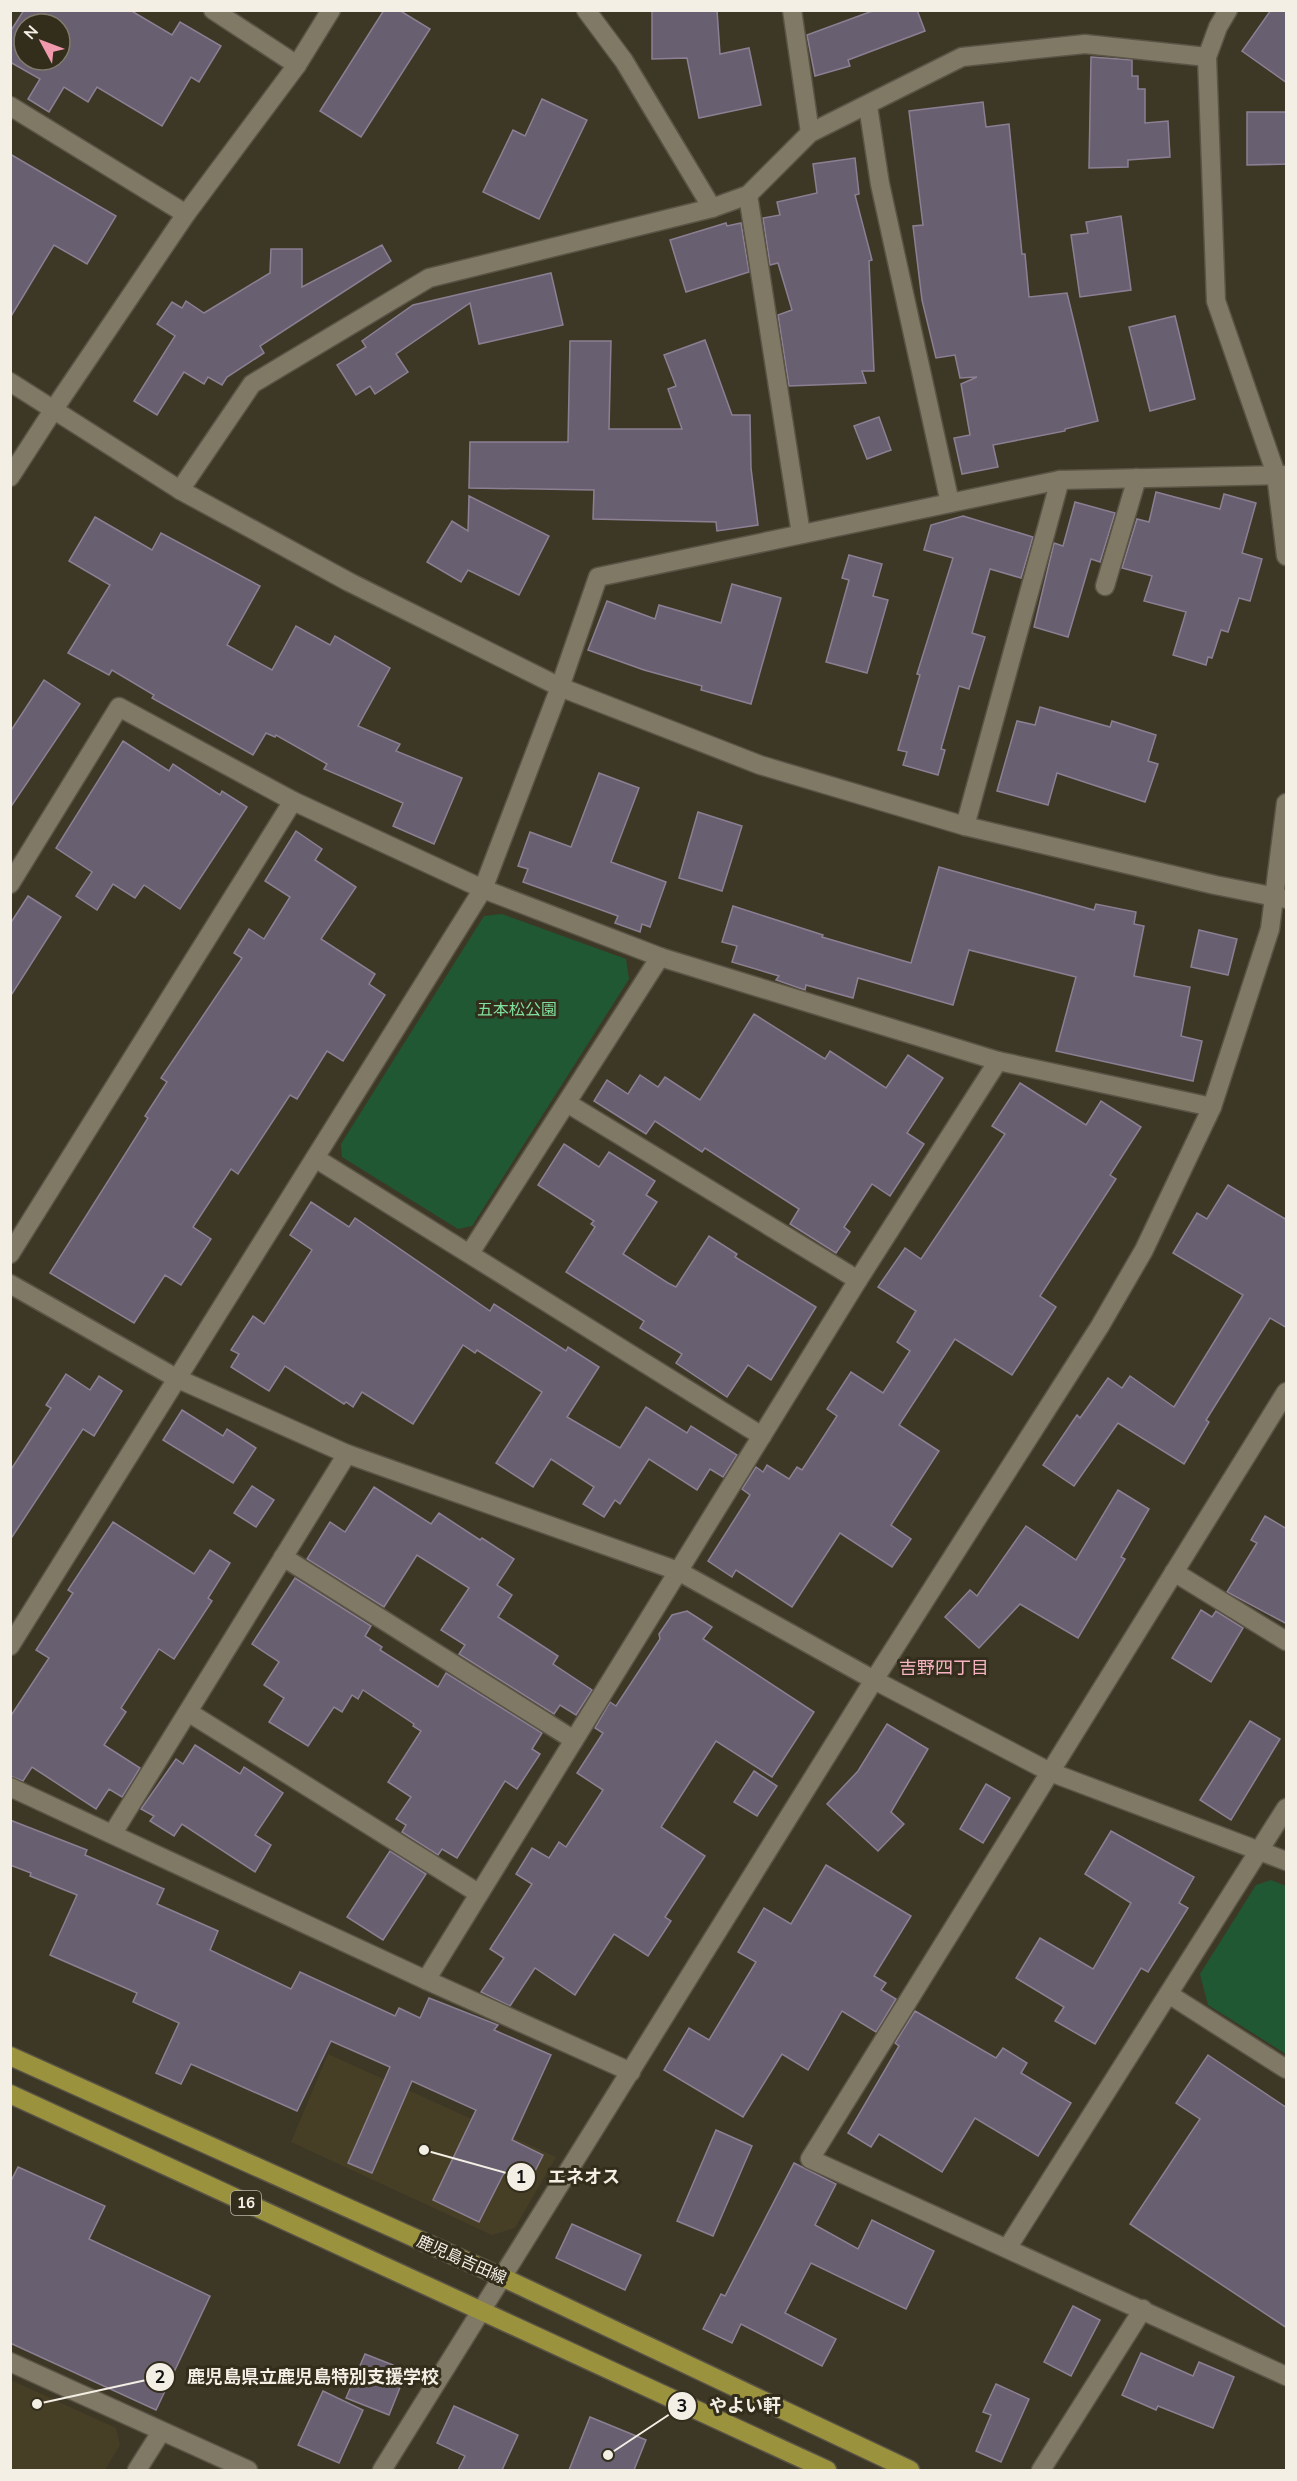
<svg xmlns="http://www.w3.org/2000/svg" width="1297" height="2481" viewBox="0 0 1297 2481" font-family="'Nunito Sans','Noto Sans JP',sans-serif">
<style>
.built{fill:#473e26}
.green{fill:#205834}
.building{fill:#685f70;stroke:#8b8093;stroke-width:1.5;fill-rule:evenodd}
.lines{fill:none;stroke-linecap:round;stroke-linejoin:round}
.minor-casing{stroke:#5a5446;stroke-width:21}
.tertiary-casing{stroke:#5a5446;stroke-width:21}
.primary-casing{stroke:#5a5446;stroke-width:21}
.minor{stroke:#807966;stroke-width:18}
.tertiary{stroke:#807966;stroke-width:18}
.primary{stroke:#9b923d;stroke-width:18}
.labels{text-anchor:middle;stroke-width:6;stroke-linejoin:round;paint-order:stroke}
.shield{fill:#332d1c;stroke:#b9b5a9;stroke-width:1.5}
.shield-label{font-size:15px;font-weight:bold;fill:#f3efe5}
.park-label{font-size:16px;fill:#81e09e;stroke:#332d1c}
.street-label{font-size:16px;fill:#f3efe5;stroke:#332d1c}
.neighbourhood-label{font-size:18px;fill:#f7b3c1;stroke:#332d1c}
.leader{fill:none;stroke:#f3efe5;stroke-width:2}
.callout-dot{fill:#f3efe5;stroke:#332d1c;stroke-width:2}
.mark-label{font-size:18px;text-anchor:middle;font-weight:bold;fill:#111}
.callout-label{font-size:18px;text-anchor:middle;font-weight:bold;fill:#f3efe5;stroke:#332d1c;stroke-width:6;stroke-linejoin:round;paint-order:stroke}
</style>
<rect width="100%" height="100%" fill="#3d3726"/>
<!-- built -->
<g class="built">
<path d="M 328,2054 L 556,2157 L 515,2228 L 492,2235 L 291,2142 Z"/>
<path d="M 11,2380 L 116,2428 L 120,2445 L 105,2470 L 11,2470 Z"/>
</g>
<!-- green -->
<g class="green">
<path d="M 502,914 L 626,959 L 629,979 L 472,1226 L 458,1229 L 342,1157 L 341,1144 L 484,916 Z"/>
<path d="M 1271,1880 L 1286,1886 L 1286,2054 L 1208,2005 L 1200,1974 L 1256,1885 Z"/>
</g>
<!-- building -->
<g class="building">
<path d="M 24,10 L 130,10 L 172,35 L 180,22 L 221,46 L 199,82 L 191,77 L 162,126 L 97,87 L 88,102 L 64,87 L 49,112 L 28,99 L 40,79 L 10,62 L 10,32 ZM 24,24 L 60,24 L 60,60 L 24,60 Z"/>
<path d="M 384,10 L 399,10 L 430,29 L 361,137 L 320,111 Z"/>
<path d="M 652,10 L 717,10 L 720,54 L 749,48 L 761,105 L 699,118 L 687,58 L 652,59 Z"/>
<path d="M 875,10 L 917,10 L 925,31 L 848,60 L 850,66 L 815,76 L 807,35 Z"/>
<path d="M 1271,10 L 1287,10 L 1287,83 L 1242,51 Z"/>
<path d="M 1091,57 L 1132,60 L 1132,76 L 1138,76 L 1138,89 L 1145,89 L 1145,123 L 1168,121 L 1170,157 L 1128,160 L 1128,167 L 1089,168 Z"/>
<path d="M 542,99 L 587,120 L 539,219 L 483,192 L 513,130 L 525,136 Z"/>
<path d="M 983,102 L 986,127 L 1009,124 L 1022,254 L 1025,254 L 1029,297 L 1067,293 L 1098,421 L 1065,429 L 1065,431 L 993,445 L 998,467 L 962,474 L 954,438 L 970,435 L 961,384 L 977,377 L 960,378 L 955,355 L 936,358 L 922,300 L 913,226 L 923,225 L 909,111 Z"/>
<path d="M 1247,112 L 1287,112 L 1287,164 L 1247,165 Z"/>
<path d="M 10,154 L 116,216 L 87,264 L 54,245 L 10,318 Z"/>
<path d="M 855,158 L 859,194 L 855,195 L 872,260 L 869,261 L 874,371 L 862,371 L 866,383 L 789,386 L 778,315 L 792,310 L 778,263 L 770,265 L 763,218 L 780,215 L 777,202 L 817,193 L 813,164 Z"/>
<path d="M 1121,216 L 1131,290 L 1080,297 L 1071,235 L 1088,233 L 1086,222 Z"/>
<path d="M 726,223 L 727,226 L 741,223 L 749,272 L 686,292 L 670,240 Z"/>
<path d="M 382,245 L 391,261 L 260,346 L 264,353 L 227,377 L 222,385 L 208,377 L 204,384 L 184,372 L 157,415 L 134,401 L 175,336 L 157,324 L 172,302 L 182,308 L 186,301 L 204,313 L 270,273 L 271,249 L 302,249 L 302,287 Z"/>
<path d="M 551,273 L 563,325 L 479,344 L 470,303 L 396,354 L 408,372 L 375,394 L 370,386 L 356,395 L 337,365 L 366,347 L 362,341 L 413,305 Z"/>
<path d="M 1175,316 L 1195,399 L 1150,411 L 1129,327 Z"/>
<path d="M 705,340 L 732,415 L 750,415 L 751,468 L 758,525 L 717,531 L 716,522 L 593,519 L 594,490 L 469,488 L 470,442 L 568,442 L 570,341 L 611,341 L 609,429 L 682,429 L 668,389 L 676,386 L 664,355 Z"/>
<path d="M 879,417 L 891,450 L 867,459 L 854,426 Z"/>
<path d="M 1156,492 L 1220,509 L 1224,494 L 1256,503 L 1242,553 L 1262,559 L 1250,601 L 1239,598 L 1228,632 L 1221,630 L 1212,658 L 1208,657 L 1206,665 L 1173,655 L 1186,612 L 1144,601 L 1152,576 L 1122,568 L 1137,519 L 1149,522 Z"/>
<path d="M 469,496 L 549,536 L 519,595 L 468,570 L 461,582 L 427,562 L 452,521 L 468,531 Z"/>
<path d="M 1075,502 L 1115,513 L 1100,562 L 1091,559 L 1068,637 L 1034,627 L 1054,543 L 1063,546 Z"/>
<path d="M 963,516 L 1033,537 L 1021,578 L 990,569 L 972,633 L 985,637 L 969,689 L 959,686 L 941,749 L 945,750 L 938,775 L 903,765 L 907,752 L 898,750 L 920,675 L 917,674 L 953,558 L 924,550 L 931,525 Z"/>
<path d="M 95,517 L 152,550 L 161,533 L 260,586 L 227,645 L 272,670 L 296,626 L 330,645 L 335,636 L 390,668 L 358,726 L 400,744 L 396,751 L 462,778 L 434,844 L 393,826 L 403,803 L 324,769 L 327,764 L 276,735 L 275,737 L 266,733 L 253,755 L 152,698 L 154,695 L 112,670 L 109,675 L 68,653 L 110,585 L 69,561 Z"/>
<path d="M 849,555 L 882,564 L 873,596 L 888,600 L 867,673 L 826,662 L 849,580 L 842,578 Z"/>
<path d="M 732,584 L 781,598 L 751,704 L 701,690 L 702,686 L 644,670 L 588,650 L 607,601 L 655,619 L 659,605 L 721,623 Z"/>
<path d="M 44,680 L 80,704 L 10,808 L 10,732 Z"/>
<path d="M 1040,707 L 1110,727 L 1112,721 L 1156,735 L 1148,761 L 1158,764 L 1145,802 L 1057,773 L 1048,805 L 997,791 L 1017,721 L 1035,725 Z"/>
<path d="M 123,741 L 169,771 L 173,764 L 220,795 L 222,791 L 247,807 L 180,909 L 144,885 L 135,898 L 113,884 L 97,910 L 76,896 L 92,872 L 56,848 Z"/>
<path d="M 599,773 L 639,788 L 611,862 L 666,882 L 650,927 L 642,924 L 640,932 L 615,923 L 618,916 L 523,882 L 528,869 L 518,866 L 530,832 L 571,847 Z"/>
<path d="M 698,812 L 742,826 L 722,891 L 679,878 Z"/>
<path d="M 296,831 L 322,849 L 315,860 L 356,887 L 321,939 L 375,974 L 369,984 L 385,995 L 343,1061 L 327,1051 L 297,1099 L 290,1095 L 238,1174 L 231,1169 L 193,1227 L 211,1239 L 181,1285 L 165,1275 L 134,1323 L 50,1273 L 148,1118 L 145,1116 L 167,1082 L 161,1078 L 242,958 L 234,953 L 249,929 L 264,939 L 290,897 L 265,881 Z"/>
<path d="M 939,867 L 1094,910 L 1096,904 L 1136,912 L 1134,924 L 1144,926 L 1134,976 L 1190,987 L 1181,1036 L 1202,1041 L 1193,1081 L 1056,1051 L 1076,977 L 969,950 L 953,1005 L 858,978 L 853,998 L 806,985 L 805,990 L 776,980 L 779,976 L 732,962 L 737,946 L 722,942 L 733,906 L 823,935 L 822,937 L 911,963 Z"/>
<path d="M 28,896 L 61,917 L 10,997 L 10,924 Z"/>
<path d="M 1199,930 L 1237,939 L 1228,975 L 1191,967 Z"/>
<path d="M 754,1014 L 825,1059 L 830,1051 L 886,1088 L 908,1055 L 943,1078 L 907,1133 L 924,1144 L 890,1196 L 872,1184 L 844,1227 L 850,1232 L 836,1253 L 790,1224 L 799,1209 L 705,1148 L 702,1152 L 655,1121 L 646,1134 L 594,1101 L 607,1080 L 628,1094 L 640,1075 L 658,1087 L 665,1077 L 700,1100 Z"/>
<path d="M 1020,1083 L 1086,1125 L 1101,1101 L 1141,1127 L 1110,1175 L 1116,1179 L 1040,1296 L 1056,1307 L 1012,1375 L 955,1339 L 899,1425 L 939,1451 L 891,1525 L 911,1539 L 892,1567 L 840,1533 L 792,1607 L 736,1570 L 732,1577 L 708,1561 L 750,1495 L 742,1489 L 756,1467 L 763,1472 L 767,1465 L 789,1479 L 797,1467 L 802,1470 L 837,1416 L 827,1409 L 851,1372 L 883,1393 L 910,1351 L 897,1342 L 916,1311 L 878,1287 L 905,1248 L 921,1259 L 1005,1134 L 992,1126 Z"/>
<path d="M 564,1144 L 599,1167 L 609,1152 L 655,1181 L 646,1195 L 657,1202 L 623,1254 L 668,1283 L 676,1287 L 709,1236 L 737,1254 L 735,1257 L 816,1307 L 771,1380 L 748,1365 L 727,1397 L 676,1363 L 682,1354 L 640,1328 L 644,1321 L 566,1272 L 595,1227 L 591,1224 L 594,1221 L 538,1185 Z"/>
<path d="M 1228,1185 L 1287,1220 L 1287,1328 L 1270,1318 L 1206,1420 L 1209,1422 L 1184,1464 L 1118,1423 L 1074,1486 L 1043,1465 L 1077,1415 L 1080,1418 L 1108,1378 L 1122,1388 L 1130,1376 L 1174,1407 L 1243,1295 L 1173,1253 L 1197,1213 L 1207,1219 Z"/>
<path d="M 311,1202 L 349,1227 L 355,1218 L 490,1311 L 494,1304 L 566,1351 L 568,1347 L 599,1367 L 567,1417 L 620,1448 L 646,1407 L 687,1433 L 691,1426 L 737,1455 L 723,1477 L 710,1469 L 697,1490 L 649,1459 L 620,1504 L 615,1500 L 604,1517 L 583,1504 L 594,1487 L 551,1459 L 533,1487 L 496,1463 L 542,1392 L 477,1350 L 475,1353 L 463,1345 L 413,1424 L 362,1392 L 353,1407 L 346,1402 L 344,1404 L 285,1366 L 269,1391 L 231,1367 L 239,1354 L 231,1350 L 253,1316 L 264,1324 L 312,1250 L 290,1235 Z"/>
<path d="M 66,1374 L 90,1390 L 99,1376 L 122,1391 L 94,1436 L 83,1429 L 10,1540 L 10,1471 L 51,1408 L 46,1405 Z"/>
<path d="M 182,1410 L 223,1436 L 227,1429 L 256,1448 L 233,1483 L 163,1440 Z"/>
<path d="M 252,1486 L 274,1500 L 256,1527 L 234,1513 Z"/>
<path d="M 374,1487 L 431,1524 L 439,1513 L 480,1540 L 482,1538 L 514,1559 L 497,1585 L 512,1595 L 498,1617 L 558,1656 L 553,1664 L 592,1690 L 576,1715 L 560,1705 L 554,1714 L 459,1654 L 465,1645 L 441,1630 L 469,1588 L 417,1555 L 384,1607 L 307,1559 L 330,1522 L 345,1532 Z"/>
<path d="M 1118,1490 L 1149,1509 L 1121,1557 L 1125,1559 L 1078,1638 L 1020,1604 L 979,1648 L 945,1617 L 970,1590 L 977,1596 L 1026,1526 L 1076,1560 Z"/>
<path d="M 1265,1516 L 1287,1529 L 1287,1624 L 1227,1592 L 1257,1543 L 1251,1540 Z"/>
<path d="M 113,1522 L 194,1574 L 210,1550 L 230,1563 L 208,1598 L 212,1601 L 174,1659 L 159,1649 L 121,1708 L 126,1712 L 104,1745 L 140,1768 L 122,1797 L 109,1789 L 96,1809 L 32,1767 L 23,1781 L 10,1776 L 10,1717 L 49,1658 L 36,1650 L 73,1593 L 68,1590 Z"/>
<path d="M 295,1578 L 371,1626 L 365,1636 L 382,1647 L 380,1650 L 438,1687 L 446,1673 L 542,1733 L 532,1749 L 540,1754 L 517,1789 L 505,1781 L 457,1858 L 442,1849 L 438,1855 L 402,1832 L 406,1825 L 396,1819 L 411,1797 L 388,1782 L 421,1731 L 413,1726 L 414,1724 L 363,1690 L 358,1699 L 352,1695 L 342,1712 L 334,1707 L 308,1746 L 269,1722 L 284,1698 L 264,1685 L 279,1662 L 252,1644 Z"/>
<path d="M 1201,1610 L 1212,1617 L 1216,1611 L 1243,1628 L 1211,1682 L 1172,1658 Z"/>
<path d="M 687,1611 L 712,1627 L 703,1639 L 814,1712 L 772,1777 L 716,1741 L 661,1827 L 705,1856 L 665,1917 L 671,1921 L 648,1956 L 614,1934 L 575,1995 L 535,1968 L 510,2006 L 481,1992 L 504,1958 L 490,1949 L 532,1884 L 516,1874 L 532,1848 L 549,1858 L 559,1842 L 566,1847 L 603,1790 L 577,1773 L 603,1733 L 595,1728 L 610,1702 L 616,1706 L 660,1639 L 659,1634 L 672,1615 Z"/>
<path d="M 1250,1721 L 1280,1739 L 1231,1820 L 1200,1800 Z"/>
<path d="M 887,1724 L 928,1749 L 891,1812 L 904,1824 L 878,1851 L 827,1804 L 858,1771 Z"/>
<path d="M 195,1745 L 240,1774 L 244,1767 L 283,1793 L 255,1835 L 271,1845 L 255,1872 L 182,1824 L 174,1836 L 150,1821 L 154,1816 L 141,1809 L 176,1759 L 183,1764 Z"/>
<path d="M 754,1771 L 777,1786 L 757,1816 L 734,1802 Z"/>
<path d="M 986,1784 L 1010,1798 L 983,1843 L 960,1829 Z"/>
<path d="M 10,1820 L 87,1850 L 85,1855 L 164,1889 L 157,1904 L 218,1931 L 210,1950 L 291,1989 L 300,1972 L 395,2016 L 399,2008 L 420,2018 L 429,1998 L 498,2025 L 494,2030 L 551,2055 L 512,2140 L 543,2155 L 528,2185 L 504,2173 L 479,2222 L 433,2200 L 476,2110 L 412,2081 L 372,2173 L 348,2163 L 390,2067 L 331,2041 L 297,2111 L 191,2064 L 181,2084 L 156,2073 L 179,2023 L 133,2002 L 137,1993 L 50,1955 L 77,1895 L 30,1876 L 31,1873 L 10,1865 Z"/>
<path d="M 1111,1831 L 1194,1877 L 1179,1903 L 1188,1908 L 1148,1972 L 1141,1968 L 1095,2044 L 1055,2021 L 1064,2007 L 1016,1978 L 1040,1938 L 1093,1969 L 1131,1903 L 1085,1874 Z"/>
<path d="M 390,1851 L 426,1874 L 383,1940 L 347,1917 Z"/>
<path d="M 826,1865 L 911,1916 L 874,1976 L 886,1983 L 881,1990 L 896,1999 L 876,2032 L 842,2011 L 808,2070 L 782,2054 L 743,2117 L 664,2070 L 689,2028 L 709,2040 L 756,1962 L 738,1952 L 764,1908 L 791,1924 Z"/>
<path d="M 915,2011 L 996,2058 L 1003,2048 L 1027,2063 L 1021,2073 L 1071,2103 L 1038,2156 L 975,2118 L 942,2172 L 879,2134 L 871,2147 L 848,2133 L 899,2046 L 895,2043 Z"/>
<path d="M 1208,2055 L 1287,2108 L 1287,2328 L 1130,2224 L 1200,2119 L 1176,2103 Z"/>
<path d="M 716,2130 L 752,2146 L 713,2236 L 677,2221 Z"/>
<path d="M 794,2163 L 836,2184 L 815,2225 L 858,2249 L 872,2220 L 934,2251 L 906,2309 L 811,2263 L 785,2313 L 836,2339 L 822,2366 L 741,2324 L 732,2343 L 703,2329 L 721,2294 L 725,2296 Z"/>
<path d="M 18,2167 L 105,2206 L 89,2239 L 210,2296 L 156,2410 L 10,2343 L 10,2183 Z"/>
<path d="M 572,2224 L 641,2255 L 625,2290 L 556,2258 Z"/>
<path d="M 1073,2306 L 1100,2320 L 1071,2376 L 1044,2362 Z"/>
<path d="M 1141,2353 L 1193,2376 L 1199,2362 L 1234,2377 L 1213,2428 L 1158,2406 L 1156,2410 L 1122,2395 Z"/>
<path d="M 365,2354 L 393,2365 L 391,2371 L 399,2374 L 396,2382 L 401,2385 L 389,2415 L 346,2398 Z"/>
<path d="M 996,2384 L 1029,2399 L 1001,2462 L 976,2451 L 991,2415 L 983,2412 Z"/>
<path d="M 323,2391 L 363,2410 L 339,2463 L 298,2445 Z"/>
<path d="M 454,2406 L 518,2435 L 502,2470 L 458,2470 L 465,2456 L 437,2443 Z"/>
<path d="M 590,2417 L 646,2440 L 634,2470 L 569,2470 Z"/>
</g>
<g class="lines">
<defs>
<g id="minor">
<path d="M 213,10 L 297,65"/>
<path d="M 586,10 L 624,61 L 712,208"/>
<path d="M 792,10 L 810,133"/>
<path d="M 10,106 L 186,214"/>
<path d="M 868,106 L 880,184 L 950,503"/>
<path d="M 748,195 L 801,534"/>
<path d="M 54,409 L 186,214 L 297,65 L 331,10"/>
<path d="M 180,490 L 252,384 L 429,278 L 712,208 L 748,195 L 810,133 L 962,57 L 1085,44 L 1207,57"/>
<path d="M 1105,586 L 1137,478"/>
<path d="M 965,826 L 1060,480"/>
<path d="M 10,884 L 119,707 L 293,801 L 483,889 L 660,957 L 998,1061 L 1212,1107"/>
<path d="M 567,1103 L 858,1280"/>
<path d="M 315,1158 L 762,1436"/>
<path d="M 470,1253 L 660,957"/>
<path d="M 10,1254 L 293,801"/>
<path d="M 1286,1392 L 810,2159 L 1286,2376"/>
<path d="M 283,1557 L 574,1740"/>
<path d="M 1174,1572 L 1286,1641"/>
<path d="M 10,1646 L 483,889 L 560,687 L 598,577 L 1060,480 L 1286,475"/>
<path d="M 188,1712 L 478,1893"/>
<path d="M 10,1787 L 426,1980 L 631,2072"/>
<path d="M 113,1833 L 347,1454"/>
<path d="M 426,1980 L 858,1280 L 998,1061"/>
<path d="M 1170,1995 L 1286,2069"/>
<path d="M 1008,2247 L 1286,1808"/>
<path d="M 10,2362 L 248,2470"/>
<path d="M 137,2470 L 161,2432"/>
<path d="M 1041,2470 L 1143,2309"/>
</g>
<g id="tertiary">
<path d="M 1228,10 L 1218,27 L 1207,57 L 1216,301 L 1276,474 L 1286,556"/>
<path d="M 10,382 L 180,490 L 349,582 L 560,687 L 760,765 L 965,826 L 1215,885 L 1286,899"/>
<path d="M 10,477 L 54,409"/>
<path d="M 10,1284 L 176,1378 L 347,1454 L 678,1571 L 874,1680 L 1050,1772 L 1286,1861"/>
<path d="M 382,2470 L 874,1680 L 1100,1326 L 1144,1250 L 1212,1107 L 1270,929 L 1286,803"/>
</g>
<g id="primary">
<path d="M 10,2056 L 504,2278 L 910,2470"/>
<path d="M 10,2094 L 827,2470"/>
</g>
</defs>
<!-- minor casing -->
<use href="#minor" class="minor-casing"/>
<!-- tertiary casing -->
<use href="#tertiary" class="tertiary-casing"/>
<!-- primary casing -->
<use href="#primary" class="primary-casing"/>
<!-- minor -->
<use href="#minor" class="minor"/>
<!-- tertiary -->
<use href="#tertiary" class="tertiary"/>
<!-- primary -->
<use href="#primary" class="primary"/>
</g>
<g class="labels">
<!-- shield labels -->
<rect class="shield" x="231" y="2191" width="30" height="24" rx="4.5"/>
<g class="shield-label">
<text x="246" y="2208">16</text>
</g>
<!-- park labels -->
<g class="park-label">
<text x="517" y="1015">五本松公園</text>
</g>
<!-- street labels -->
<g class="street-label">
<text transform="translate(462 2259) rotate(24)" y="6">鹿児島吉田線</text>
</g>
<!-- neighbourhood labels -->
<g class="neighbourhood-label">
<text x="944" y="1674">吉野四丁目</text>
</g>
</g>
<!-- callouts -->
<path class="leader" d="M424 2150L521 2177M37 2404L160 2377M608 2455L682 2406"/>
<g class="callout-dot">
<circle cx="424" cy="2150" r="6"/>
<circle cx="37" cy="2404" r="6"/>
<circle cx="608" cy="2455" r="6"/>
<circle cx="521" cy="2177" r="15"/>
<circle cx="160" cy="2377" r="15"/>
<circle cx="682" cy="2406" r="15"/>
</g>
<g class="mark-label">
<text x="521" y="2183">1</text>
<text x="160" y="2383">2</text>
<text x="682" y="2412">3</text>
</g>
<g class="callout-label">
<text x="584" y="2183">エネオス</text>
<text x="313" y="2383">鹿児島県立鹿児島特別支援学校</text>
<text x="745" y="2412">やよい軒</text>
</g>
<!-- border -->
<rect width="1297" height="2481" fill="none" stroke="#f3efe5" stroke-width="24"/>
<!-- north arrow -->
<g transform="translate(42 42) rotate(311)"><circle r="28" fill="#332d1c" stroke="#807b6c" stroke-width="1.5"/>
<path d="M0-4.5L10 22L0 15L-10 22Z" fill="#f29aad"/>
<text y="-9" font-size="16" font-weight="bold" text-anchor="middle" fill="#f3efe5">N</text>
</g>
</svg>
